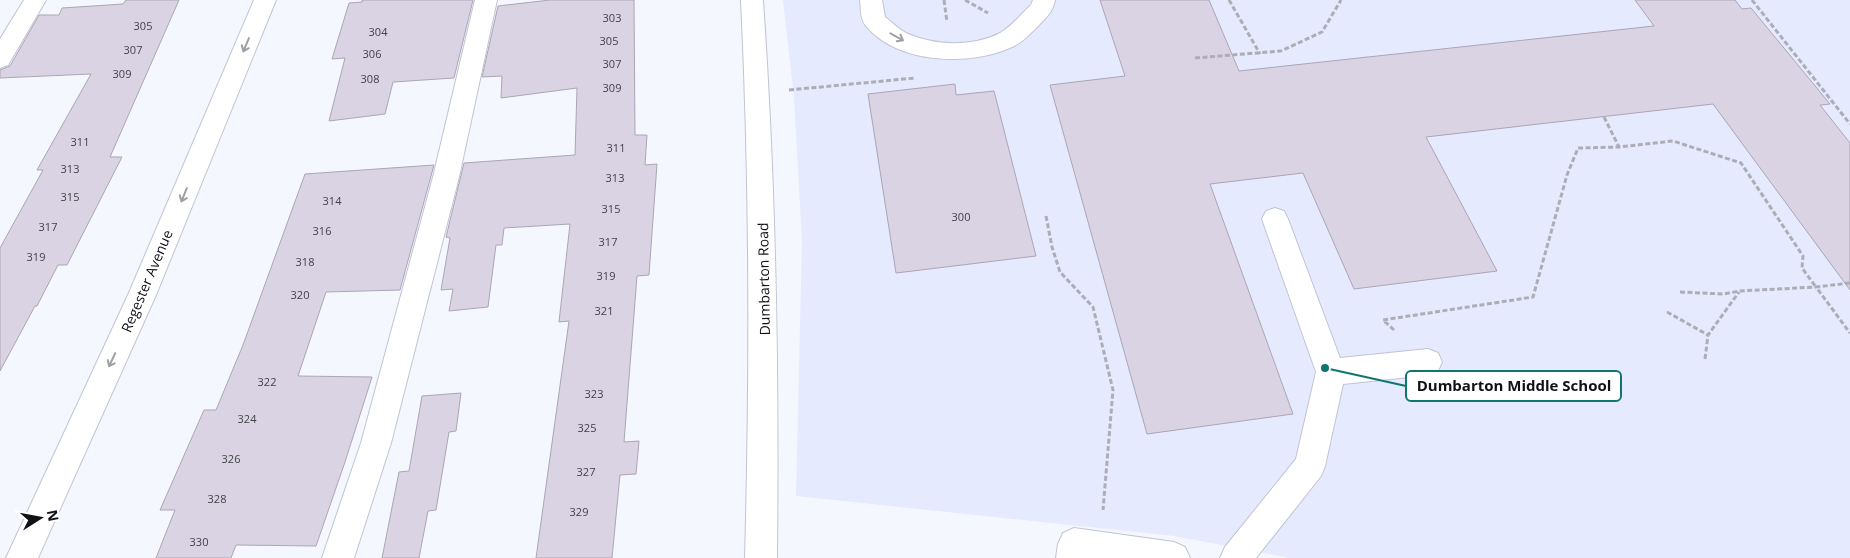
<svg xmlns="http://www.w3.org/2000/svg" width="1850" height="558" viewBox="0 0 1850 558" font-family="'Open Sans',sans-serif">
<style>
.built{fill:#e5eafe}
.building{fill:#d9d3e4;stroke:#aba5b5}
.lines{fill:none;stroke-linecap:round;stroke-linejoin:round}
.minor-casing{stroke:#c0c4d5;stroke-width:2}
.path{stroke:#adaeb5;stroke-width:3;stroke-dasharray:5 2.5;stroke-linecap:butt}
.minor{fill:#fff;fill-rule:evenodd}
.oneway{stroke:#9fa0a2}
.labels{text-anchor:middle;stroke-width:5;stroke-linejoin:round;paint-order:stroke}
.number-label{font-size:11px;fill:#42424a}
.street-label{font-size:14px;fill:#101117;stroke:#fff}
.leader{fill:none;stroke:#0f766e;stroke-width:2}
.callout-dot{fill:#0f766e;stroke:#fff;stroke-width:2}
.callout{fill:#fff;stroke:#0f766e;stroke-width:2}
.callout-label{font-size:15px;text-anchor:middle;font-weight:bold;fill:#101117}
</style>
<rect width="100%" height="100%" fill="#f5f7fe"/>
<!-- built -->
<path class="built" d="M 783,0 L 1850,0 L 1850,558 L 1290,558 L 1174,536 L 796,496 L 802,241 L 794,98 Z"/>
<!-- building -->
<g class="building">
<path d="M 126,0 L 179,0 L 110,157 L 122,157 L 67,265 L 58,265 L 37,306 L 35,306 L 0,371 L 0,248 L 43,170 L 37,170 L 91,74 L 0,78 L 0,70 L 10,66 L 39,15 L 59,15 L 62,8 L 123,4 Z"/>
<path d="M 362,0 L 473,0 L 454,78 L 393,82 L 385,114 L 329,121 L 345,58 L 332,59 L 349,3 L 362,2 Z"/>
<path d="M 550,0 L 634,0 L 635,135 L 647,135 L 645,165 L 657,164 L 649,275 L 637,276 L 624,442 L 639,441 L 636,474 L 620,475 L 612,558 L 536,558 L 569,321 L 559,322 L 570,224 L 504,228 L 502,245 L 496,245 L 488,307 L 449,311 L 453,289 L 441,290 L 450,238 L 446,237 L 464,163 L 575,155 L 577,88 L 501,98 L 502,76 L 482,77 L 498,6 Z"/>
<path d="M 1100,0 L 1209,0 L 1239,71 L 1654,26 L 1635,0 L 1735,0 L 1742,9 L 1751,8 L 1830,104 L 1820,105 L 1850,143 L 1850,290 L 1713,104 L 1426,137 L 1497,271 L 1354,289 L 1303,173 L 1210,184 L 1293,414 L 1147,434 L 1050,85 L 1125,76 Z"/>
<path d="M 955,84 L 956,95 L 994,91 L 1036,256 L 896,273 L 868,94 Z"/>
<path d="M 434,165 L 400,290 L 326,292 L 298,376 L 372,377 L 345,462 L 316,546 L 236,545 L 231,558 L 156,558 L 175,510 L 160,510 L 204,410 L 216,410 L 243,345 L 305,174 Z"/>
<path d="M 461,393 L 456,431 L 449,432 L 436,510 L 428,511 L 419,558 L 382,558 L 399,472 L 409,471 L 422,396 Z"/>
</g>
<g class="lines">
<defs>
<g id="minor">
<path d="M 24,0 L 46,0 L 8,65 L 0,68 L 0,39 Z"/>
<path d="M 254,0 L 276,0 L 156,295 L 38,558 L 6,558 L 128,295 Z"/>
<path d="M 475,0 L 497,0 L 459,177 L 391,443 L 354,558 L 322,558 L 361,443 L 433,177 Z"/>
<path d="M 741,0 L 763,0 C 776,186 779,372 777,558 L 745,558 C 750,372 750,186 741,0 Z"/>
<path d="M 860,0 L 882,0 L 885,17 C 892,22 898,29 906,33 C 934,46 973,47 1000,33 C 1012,26 1021,14 1031,5 L 1033,0 L 1055,0 C 1053,11 1047,17 1039,25 C 1032,32 1025,40 1016,45 C 974,67 898,65 866,26 C 860,19 861,8 860,0 Z"/>
<path d="M 1275,208 L 1284,211 L 1288,219 L 1340,358 L 1428,349 L 1438,353 L 1442,362 L 1438,371 L 1428,375 L 1343,384 L 1325,466 L 1321,476 L 1256,558 L 1220,558 L 1225,547 L 1296,459 L 1316,372 L 1262,219 L 1266,211 Z"/>
<path d="M 1074,528 L 1174,542 L 1185,547 L 1190,558 L 1056,558 L 1058,544 L 1063,533 Z"/>
</g>
</defs>
<!-- minor casing -->
<use href="#minor" class="minor-casing"/>
<!-- path -->
<g class="path">
<path d="M 944,0 L 947,22"/>
<path d="M 965,0 L 988,13"/>
<path d="M 1229,0 L 1260,54"/>
<path d="M 1752,0 L 1850,124"/>
<path d="M 1195,58 L 1281,51 L 1322,32 L 1341,0"/>
<path d="M 789,90 L 915,78"/>
<path d="M 1604,117 L 1619,147 L 1673,141 L 1741,163 L 1803,256 L 1802,268 L 1816,287"/>
<path d="M 1046,216 L 1052,247 L 1060,272 L 1093,307 L 1113,390 L 1103,510"/>
<path d="M 1850,283 L 1816,287 L 1850,333"/>
<path d="M 1680,292 L 1723,294 L 1740,291 L 1816,287"/>
<path d="M 1667,312 L 1708,335"/>
<path d="M 1394,330 L 1383,320 L 1533,297 L 1567,175 L 1578,148 L 1619,147"/>
<path d="M 1705,359 L 1708,335 L 1739,292"/>
</g>
<!-- minor -->
<use href="#minor" class="minor"/>
</g>
<!-- one-way arrows -->
<defs><path id="oneway-shaft" d="M-6 0H5M1.5-3L5.5 0L1.5 3" fill="none" stroke-width="1.6" stroke-linecap="round" stroke-linejoin="round" transform="scale(1.25)"/></defs>
<g class="oneway">
<use href="#oneway-shaft" transform="translate(897 37) rotate(29)"/>
<use href="#oneway-shaft" transform="translate(246 45) rotate(113)"/>
<use href="#oneway-shaft" transform="translate(184 195) rotate(112)"/>
<use href="#oneway-shaft" transform="translate(112 360) rotate(115)"/>
</g>
<g class="labels">
<!-- number labels -->
<g class="number-label">
<text x="612" y="22">303</text>
<text x="143" y="30">305</text>
<text x="378" y="36">304</text>
<text x="609" y="45">305</text>
<text x="133" y="54">307</text>
<text x="372" y="58">306</text>
<text x="612" y="68">307</text>
<text x="122" y="78">309</text>
<text x="370" y="83">308</text>
<text x="612" y="92">309</text>
<text x="80" y="146">311</text>
<text x="616" y="152">311</text>
<text x="70" y="173">313</text>
<text x="615" y="182">313</text>
<text x="70" y="201">315</text>
<text x="332" y="205">314</text>
<text x="611" y="213">315</text>
<text x="961" y="221">300</text>
<text x="48" y="231">317</text>
<text x="322" y="235">316</text>
<text x="608" y="246">317</text>
<text x="36" y="261">319</text>
<text x="305" y="266">318</text>
<text x="606" y="280">319</text>
<text x="300" y="299">320</text>
<text x="604" y="315">321</text>
<text x="267" y="386">322</text>
<text x="594" y="398">323</text>
<text x="247" y="423">324</text>
<text x="587" y="432">325</text>
<text x="231" y="463">326</text>
<text x="586" y="476">327</text>
<text x="217" y="503">328</text>
<text x="579" y="516">329</text>
<text x="199" y="546">330</text>
</g>
<!-- street labels -->
<g class="street-label">
<text transform="translate(764 279) rotate(-91)" y="5">Dumbarton Road</text>
<text transform="translate(147 281) rotate(-67)" y="5">Regester Avenue</text>
</g>
</g>
<!-- callouts -->
<path class="leader" d="M1325 368L1406 386"/>
<circle class="callout-dot" cx="1325" cy="368" r="5"/>
<rect class="callout" x="1406" y="371" width="215" height="30" rx="5"/>
<g class="callout-label">
<text x="1514" y="391">Dumbarton Middle School</text>
</g>
<!-- north arrow -->
<g transform="translate(40 518) rotate(79)" stroke="#ffffff" stroke-width="4" paint-order="stroke">
<path d="M0-4L9 19L0 12L-9 19Z" fill="#101117"/>
<text y="-8" font-size="14" font-weight="bold" text-anchor="middle" fill="#101117">N</text>
</g>
</svg>
